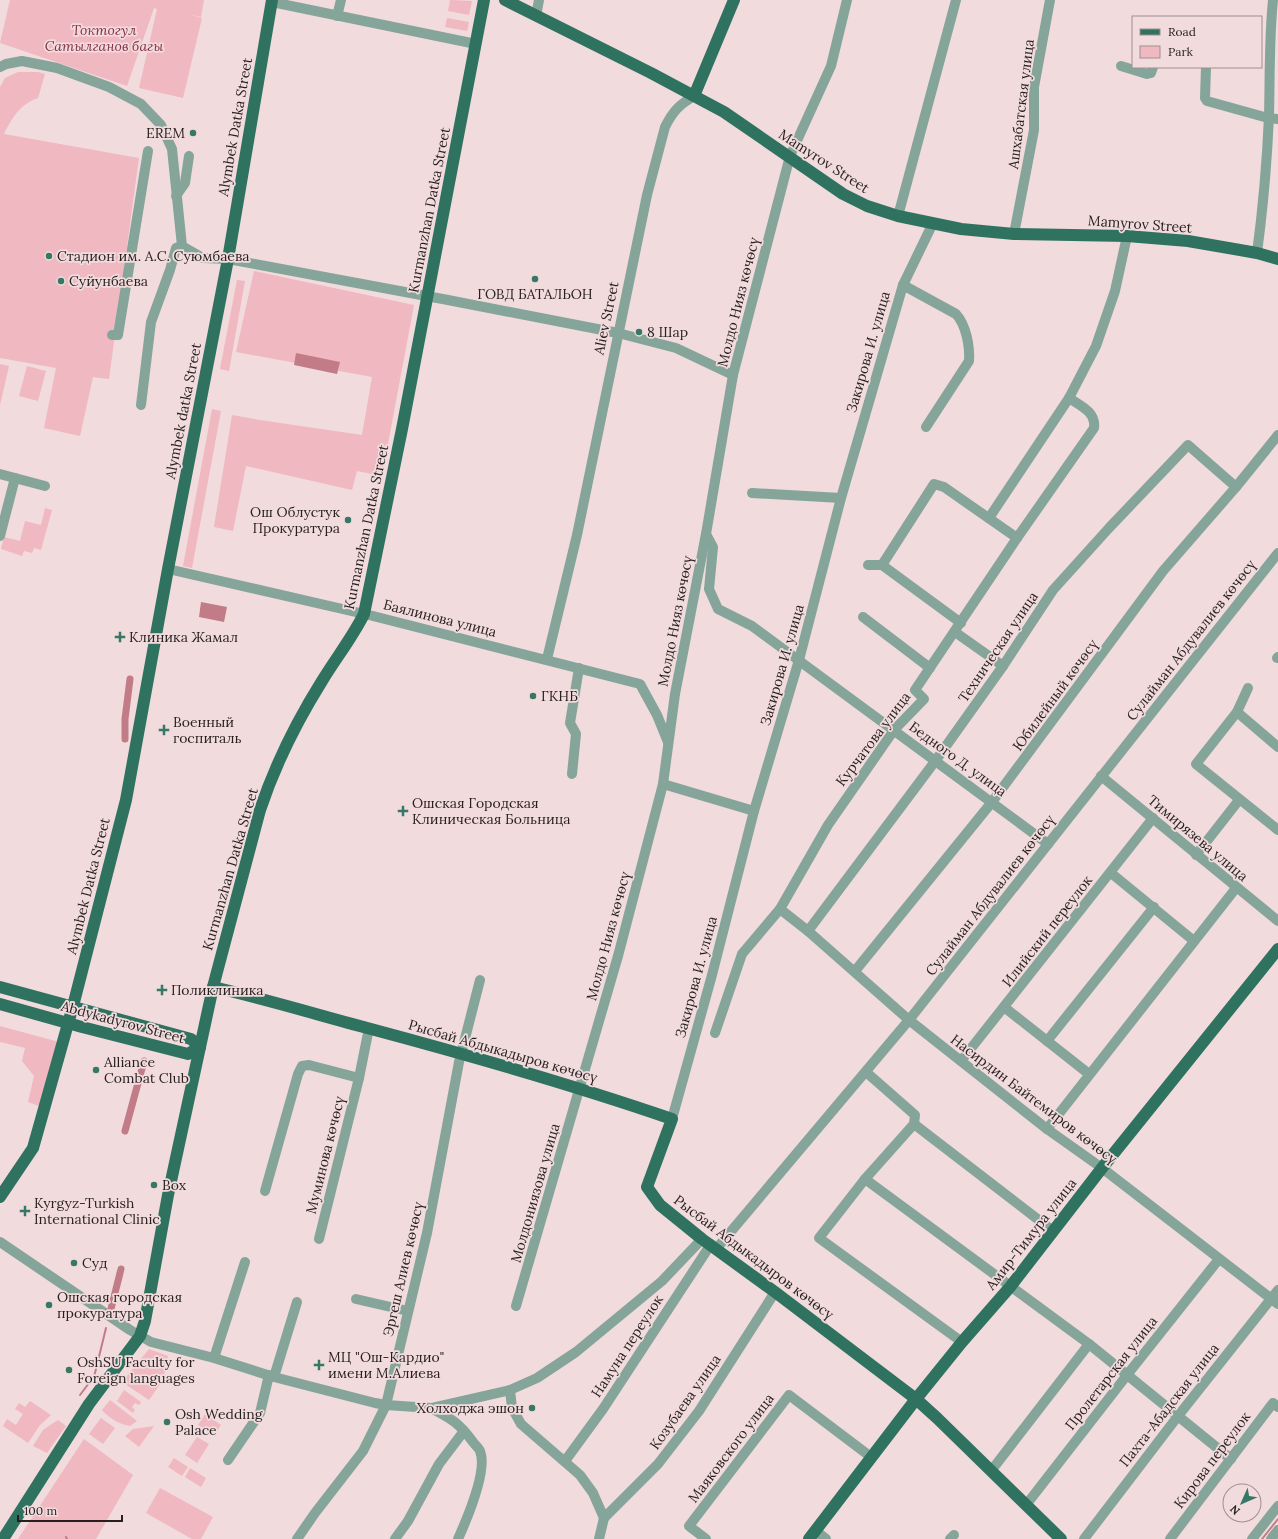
<svg xmlns="http://www.w3.org/2000/svg" width="1278" height="1539" viewBox="0 0 1278 1539" font-family="Lora,serif">
<style>
.green{fill:#f0b8c0}
.water{fill:#c17c87}
.lines{fill:none;stroke-linecap:round;stroke-linejoin:round}
.stream{stroke:#c17c87;stroke-width:2}
.canal{stroke:#c17c87;stroke-width:7}
.minor{stroke:#85a59a;stroke-width:10}
.major{stroke:#307260;stroke-width:12}
.poi-dot{fill:#377765;stroke:#f1dbdd;stroke-width:1.5}
.labels{text-anchor:middle;stroke-width:3.5;stroke-linejoin:round;paint-order:stroke}
.park-label{font-size:14px;font-style:italic;fill:#842f43;stroke:#f1dbdd}
.street-label{font-size:14px;fill:#261e1f;stroke:#f1dbdd}
.poi-label{font-size:14px;fill:#261e1f;stroke:#f1dbdd;text-anchor:start}
</style>
<rect width="100%" height="100%" fill="#f1dbdd"/>
<!-- green -->
<g class="green">
<path d="M 10,0 L 204,0 L 201,17 L 187,14 L 202,18 L 183,98 L 139,88 L 157,9 L 154,8 L 127,86 L 0,43 Z"/>
<path d="M 450,0 L 472,1 L 469,15 L 448,11 Z"/>
<path d="M 447,18 L 469,22 L 467,31 L 445,27 Z"/>
<path d="M 18,72 L 38,72 L 45,74 L 38,98 C 20,104 12,118 4,134 L 139,158 L 109,379 L 93,377 L 80,436 L 44,428 L 56,368 L 0,358 L 0,87 L 5,78 Z"/>
<path d="M 254,271 L 414,305 L 382,476 L 357,471 L 352,490 L 246,466 L 233,531 L 214,527 L 232,415 L 260,420 L 362,435 L 372,377 L 236,352 Z"/>
<path d="M 237,280 L 245,281 L 229,371 L 220,369 Z"/>
<path d="M 0,364 L 9,366 L 0,405 Z"/>
<path d="M 27,366 L 46,371 L 38,401 L 19,396 Z"/>
<path d="M 212,409 L 221,411 L 192,568 L 183,566 Z"/>
<path d="M 45,508 L 52,510 L 41,550 L 34,548 L 32,553 L 24,551 L 22,556 L 1,549 L 4,537 L 20,541 L 25,521 L 41,525 Z"/>
<path d="M 0,1026 L 59,1042 L 39,1106 L 28,1102 L 34,1076 L 22,1061 L 25,1048 L 0,1042 Z"/>
<path d="M 149,1349 L 168,1356 L 163,1380 L 149,1400 L 122,1382 Z"/>
<path d="M 124,1390 L 141,1402 L 139,1405 L 135,1403 L 132,1407 L 135,1410 L 133,1413 L 117,1401 Z"/>
<path d="M 110,1400 L 137,1421 L 130,1426 C 118,1424 109,1418 102,1410 Z"/>
<path d="M 30,1401 L 51,1415 L 40,1425 L 28,1443 L 3,1426 L 7,1419 L 16,1425 L 23,1414 L 15,1409 L 19,1403 L 25,1407 Z"/>
<path d="M 205,1414 L 221,1425 L 214,1435 L 198,1425 Z"/>
<path d="M 101,1418 L 115,1428 L 103,1444 L 89,1434 Z"/>
<path d="M 58,1420 L 66,1426 L 47,1453 L 33,1446 L 43,1430 Z"/>
<path d="M 154,1426 L 139,1447 L 125,1436 L 133,1429 Z"/>
<path d="M 197,1437 L 209,1444 L 197,1463 L 185,1455 Z"/>
<path d="M 84,1439 L 133,1475 L 96,1539 L 18,1539 Z"/>
<path d="M 174,1458 L 188,1467 L 182,1476 L 168,1467 Z"/>
<path d="M 190,1468 L 206,1478 L 201,1487 L 185,1477 Z"/>
<path d="M 160,1488 L 213,1517 L 201,1539 L 192,1539 L 146,1513 Z"/>
</g>
<!-- water -->
<g class="water">
<path d="M 296,353 L 340,362 L 337,374 L 294,365 Z"/>
<path d="M 201,602 L 227,607 L 224,622 L 199,617 Z"/>
</g>
<g class="lines">
<!-- stream -->
<g class="stream">
<path d="M 94,1377 L 106,1328"/>
<path d="M 80,1395 L 89,1383"/>
<path d="M 66,1537 L 67,1539"/>
<path d="M 1262,1539 L 1278,1519"/>
</g>
<!-- canal -->
<g class="canal">
<path d="M 125,739 L 125,719 L 130,679"/>
<path d="M 125,1131 L 144,1061"/>
<path d="M 110,1313 L 121,1269"/>
</g>
<!-- minor -->
<g class="minor">
<path d="M 272,2 L 476,44"/>
<path d="M 337,16 L 341,0"/>
<path d="M 536,16 L 539,0"/>
<path d="M 1121,66 L 1147,74 L 1151,73 L 1153,67"/>
<path d="M 0,67 L 6,64 L 22,61 L 57,68 L 109,87 L 141,104 L 161,125 L 172,149 L 182,246 L 203,258 L 228,259 L 448,300 L 618,333 L 676,348 L 733,375"/>
<path d="M 1206,67 L 1205,98 L 1207,101 L 1268,118 L 1278,119"/>
<path d="M 176,196 L 185,183 L 189,156"/>
<path d="M 898,216 L 956,0"/>
<path d="M 1014,234 L 1034,130 L 1034,87 L 1050,0"/>
<path d="M 1257,253 C 1263,208 1267,162 1269,116 C 1270,77 1269,39 1273,0"/>
<path d="M 903,285 L 956,314 C 966,325 970,346 969,361 L 926,427"/>
<path d="M 112,335 L 118,335 L 148,151"/>
<path d="M 141,405 L 151,322 L 170,270 L 176,248 L 182,246"/>
<path d="M 0,474 L 45,486"/>
<path d="M 752,493 L 841,498"/>
<path d="M 989,518 L 1069,398 L 1096,346 L 1115,291 L 1127,236"/>
<path d="M 706,534 L 713,547 L 709,589 L 718,609 L 752,626 L 1048,844"/>
<path d="M 0,536 L 15,478"/>
<path d="M 868,565 L 882,565 L 934,484 L 944,487 L 1017,538"/>
<path d="M 882,565 L 961,623"/>
<path d="M 168,569 L 373,616 L 640,684 L 657,715 L 668,742"/>
<path d="M 863,617 L 930,668"/>
<path d="M 955,632 L 1003,666"/>
<path d="M 1277,658 L 1278,657"/>
<path d="M 547,659 L 577,535 L 647,195 L 665,127 C 673,111 679,105 694,96"/>
<path d="M 1248,688 L 1237,712 L 1196,764 L 1278,830"/>
<path d="M 1237,712 L 1278,747"/>
<path d="M 572,774 L 576,734 L 570,723 L 579,668"/>
<path d="M 1101,776 L 1278,921"/>
<path d="M 663,784 L 754,811"/>
<path d="M 1196,855 L 1239,800"/>
<path d="M 1111,873 L 1194,941"/>
<path d="M 780,909 L 808,931 L 909,1020 L 1047,1129 L 1102,1168 L 1278,1304"/>
<path d="M 808,931 L 936,760 L 1003,666 L 1053,590 L 1109,528 L 1188,445 L 1236,487"/>
<path d="M 855,971 L 992,802 L 1163,571 L 1236,487 L 1278,435"/>
<path d="M 1004,1007 L 1089,1074"/>
<path d="M 715,1033 L 742,954 L 780,909 L 828,825 L 894,730 L 924,699 L 915,690 L 1017,538 L 1094,428 C 1096,412 1081,406 1069,398"/>
<path d="M 1047,1041 L 1154,907"/>
<path d="M 961,1061 L 1153,818"/>
<path d="M 866,1072 L 915,1115 L 914,1124 L 865,1179 L 819,1238 L 962,1342"/>
<path d="M 672,1119 L 712,975 L 754,811 L 799,660 L 841,498 L 903,285 L 933,223"/>
<path d="M 914,1124 L 1053,1231"/>
<path d="M 1047,1129 L 1236,888"/>
<path d="M 865,1179 L 1089,1344 L 1231,1459"/>
<path d="M 265,1191 L 298,1074 L 302,1066 L 309,1065 L 359,1078"/>
<path d="M 319,1239 L 359,1078 L 369,1028"/>
<path d="M 0,1242 L 130,1330 L 151,1342 L 214,1358 L 274,1377 L 375,1403 L 386,1405 L 431,1408 L 510,1390 L 537,1378 L 576,1352 L 662,1281 L 702,1239"/>
<path d="M 717,1248 L 909,1020 L 1278,553"/>
<path d="M 356,1299 L 408,1311"/>
<path d="M 516,1306 L 618,956 L 663,784 L 675,694 L 706,534 L 733,375 L 790,156 L 831,66 L 847,0"/>
<path d="M 214,1358 L 245,1262"/>
<path d="M 274,1377 L 297,1302"/>
<path d="M 510,1390 L 512,1408 L 521,1424 L 580,1475 L 593,1493 L 604,1518 L 599,1539"/>
<path d="M 431,1408 C 452,1419 459,1423 473,1442 C 475,1445 479,1448 480,1451 C 488,1470 466,1521 458,1539"/>
<path d="M 228,1460 L 260,1413 L 269,1375"/>
<path d="M 565,1461 L 603,1409 L 711,1244"/>
<path d="M 991,1471 L 1089,1344"/>
<path d="M 1026,1505 L 1127,1375 L 1219,1259"/>
<path d="M 604,1518 L 658,1464 L 699,1411 L 775,1292"/>
<path d="M 816,1531 L 826,1539"/>
<path d="M 297,1539 L 315,1513 L 363,1451 L 386,1405 L 427,1233 L 459,1062 L 480,980"/>
<path d="M 395,1539 L 408,1521 L 439,1464 L 464,1431"/>
<path d="M 706,1539 L 689,1526 L 789,1395 L 871,1457"/>
<path d="M 950,1539 L 954,1535"/>
<path d="M 1084,1539 L 1178,1416 L 1278,1290"/>
<path d="M 1170,1539 L 1273,1403 L 1278,1407"/>
<path d="M 1252,1539 L 1278,1506"/>
<path d="M 1271,1539 L 1278,1530"/>
</g>
<!-- major -->
<g class="major">
<path d="M 505,0 L 651,73 L 724,112 L 843,194 L 867,206 L 898,216 L 961,229 L 1014,234 L 1127,236 L 1188,241 L 1257,253 L 1278,259"/>
<path d="M 694,96 L 734,0"/>
<path d="M 0,987 L 191,1039 L 200,1047"/>
<path d="M 213,987 C 266,999 318,1015 371,1029 C 472,1056 573,1085 672,1119 L 647,1187 L 660,1205 L 702,1239 L 775,1292 L 916,1399 L 937,1418 L 1061,1539"/>
<path d="M 0,1004 L 82,1027 L 188,1054 L 200,1047"/>
<path d="M 0,1197 L 33,1148 L 73,1006 L 126,800 L 168,569 L 228,259 L 272,0"/>
<path d="M 3,1539 L 89,1404 L 140,1336 L 145,1321 L 168,1195 L 213,987 L 260,810 C 275,765 297,721 322,681 C 336,658 352,638 364,614 L 402,429 L 484,0"/>
<path d="M 809,1539 L 916,1399 L 962,1342 L 1010,1287 L 1102,1168 L 1278,949"/>
</g>
</g>
<!-- markers -->
<g class="poi-dot">
<circle cx="193" cy="133" r="4"/>
<circle cx="49" cy="256" r="4"/>
<circle cx="535" cy="279" r="4"/>
<circle cx="61" cy="281" r="4"/>
<circle cx="639" cy="332" r="4"/>
<circle cx="348" cy="520" r="4"/>
<path d="M118 631h4v4h4v4h-4v4h-4v-4h-4v-4h4z"/>
<circle cx="533" cy="696" r="4"/>
<path d="M162 724h4v4h4v4h-4v4h-4v-4h-4v-4h4z"/>
<path d="M401 805h4v4h4v4h-4v4h-4v-4h-4v-4h4z"/>
<path d="M160 984h4v4h4v4h-4v4h-4v-4h-4v-4h4z"/>
<circle cx="96" cy="1070" r="4"/>
<circle cx="154" cy="1185" r="4"/>
<path d="M23 1205h4v4h4v4h-4v4h-4v-4h-4v-4h4z"/>
<circle cx="74" cy="1263" r="4"/>
<circle cx="49" cy="1305" r="4"/>
<path d="M317 1359h4v4h4v4h-4v4h-4v-4h-4v-4h4z"/>
<circle cx="69" cy="1370" r="4"/>
<circle cx="532" cy="1408" r="4"/>
<circle cx="167" cy="1422" r="4"/>
</g>
<g class="labels">
<!-- park labels -->
<g class="park-label">
<text x="104" y="35">Токтогул<tspan x="104" dy="16">Сатылганов багы</tspan></text>
</g>
<!-- street labels -->
<g class="street-label">
<text transform="translate(1021 104) rotate(-83)" y="5">Ашхабатская улица</text>
<text transform="translate(235 127) rotate(-80)" y="5">Alymbek Datka Street</text>
<text transform="translate(824 161) rotate(33)" y="5">Mamyrov Street</text>
<text transform="translate(429 210) rotate(-79)" y="5">Kurmanzhan Datka Street</text>
<text transform="translate(1140 224) rotate(4)" y="5">Mamyrov Street</text>
<text transform="translate(738 302) rotate(-76)" y="5">Молдо Нияз көчөсү</text>
<text transform="translate(606 318) rotate(-78)" y="5">Aliev Street</text>
<text transform="translate(868 352) rotate(-74)" y="5">Закирова И. улица</text>
<text transform="translate(183 411) rotate(-79)" y="5">Alymbek datka Street</text>
<text transform="translate(366 527) rotate(-78)" y="5">Kurmanzhan Datka Street</text>
<text transform="translate(440 618) rotate(14)" y="5">Баялинова улица</text>
<text transform="translate(675 621) rotate(-79)" y="5">Молдо Нияз көчөсү</text>
<text transform="translate(1191 640) rotate(-52)" y="5">Сулайман Абдувалиев көчөсү</text>
<text transform="translate(998 647) rotate(-56)" y="5">Техническая улица</text>
<text transform="translate(782 665) rotate(-74)" y="5">Закирова И. улица</text>
<text transform="translate(1055 695) rotate(-54)" y="5">Юбилейный көчөсү</text>
<text transform="translate(873 739) rotate(-53)" y="5">Курчатова улица</text>
<text transform="translate(958 759) rotate(36)" y="5">Бедного Д. улица</text>
<text transform="translate(1198 838) rotate(40)" y="5">Тимирязева улица</text>
<text transform="translate(230 869) rotate(-74)" y="5">Kurmanzhan Datka Street</text>
<text transform="translate(88 886) rotate(-76)" y="5">Alymbek Datka Street</text>
<text transform="translate(990 895) rotate(-52)" y="5">Сулайман Абдувалиев көчөсү</text>
<text transform="translate(1047 931) rotate(-52)" y="5">Илийский переулок</text>
<text transform="translate(608 936) rotate(-75)" y="5">Молдо Нияз көчөсү</text>
<text transform="translate(696 977) rotate(-75)" y="5">Закирова И. улица</text>
<text transform="translate(123 1022) rotate(15)" y="5">Abdykadyrov Street</text>
<text transform="translate(503 1051) rotate(16)" y="5">Рысбай Абдыкадыров көчөсү</text>
<text transform="translate(1034 1099) rotate(37)" y="5">Насирдин Байтемиров көчөсү</text>
<text transform="translate(325 1155) rotate(-76)" y="5">Муминова көчөсү</text>
<text transform="translate(535 1193) rotate(-74)" y="5">Молдониязова улица</text>
<text transform="translate(1031 1234) rotate(-52)" y="5">Амир-Тимура улица</text>
<text transform="translate(754 1257) rotate(37)" y="5">Рысбай Абдыкадыров көчөсү</text>
<text transform="translate(403 1269) rotate(-77)" y="5">Эргеш Алиев көчөсү</text>
<text transform="translate(627 1346) rotate(-57)" y="5">Намуна переулок</text>
<text transform="translate(1111 1373) rotate(-52)" y="5">Пролетарская улица</text>
<text transform="translate(685 1402) rotate(-55)" y="5">Козубаева улица</text>
<text transform="translate(1169 1405) rotate(-52)" y="5">Пахта-Абадская улица</text>
<text transform="translate(731 1448) rotate(-53)" y="5">Маяковского улица</text>
<text transform="translate(1212 1460) rotate(-53)" y="5">Кирова переулок</text>
</g>
<!-- poi labels -->
<g class="poi-label">
<text x="185" y="138" text-anchor="end">EREM</text>
<text x="57" y="261">Стадион им. А.С. Суюмбаева</text>
<text x="69" y="286">Суйунбаева</text>
<text x="535" y="299" text-anchor="middle">ГОВД БАТАЛЬОН</text>
<text x="647" y="337">8 Шар</text>
<text x="340" y="517" text-anchor="end">Ош Облустук<tspan x="340" dy="16">Прокуратура</tspan></text>
<text x="129" y="642">Клиника Жамал</text>
<text x="541" y="701">ГКНБ</text>
<text x="173" y="727">Военный<tspan x="173" dy="16">госпиталь</tspan></text>
<text x="412" y="808">Ошская Городская<tspan x="412" dy="16">Клиническая Больница</tspan></text>
<text x="171" y="995">Поликлиника</text>
<text x="104" y="1067">Alliance<tspan x="104" dy="16">Combat Club</tspan></text>
<text x="162" y="1190">Box</text>
<text x="34" y="1208">Kyrgyz-Turkish<tspan x="34" dy="16">International Clinic</tspan></text>
<text x="82" y="1268">Суд</text>
<text x="57" y="1302">Ошская городская<tspan x="57" dy="16">прокуратура</tspan></text>
<text x="328" y="1362">МЦ "Ош-Кардио"<tspan x="328" dy="16">имени М.Алиева</tspan></text>
<text x="77" y="1367">OshSU Faculty for<tspan x="77" dy="16">Foreign languages</tspan></text>
<text x="524" y="1413" text-anchor="end">Холходжа эшон</text>
<text x="175" y="1419">Osh Wedding<tspan x="175" dy="16">Palace</tspan></text>
</g>
</g>
<!-- legend -->
<rect x="1132" y="16" width="130" height="52" fill="#f1dbdd" stroke="#a08f91"/>
<rect x="1140" y="29" width="20" height="6" fill="#307260" stroke="#a08f91"/>
<text x="1168" y="36" font-size="12" fill="#261e1f">Road</text>
<rect x="1140" y="46" width="20" height="12" fill="#f0b8c0" stroke="#a08f91"/>
<text x="1168" y="56" font-size="12" fill="#261e1f">Park</text>
<!-- north arrow -->
<g transform="translate(1242 1503) rotate(225)"><circle r="19" fill="#f1dbdd" stroke="#a08f91"/>
<path d="M0-3L7 15L0 10L-7 15Z" fill="#377765"/>
<text y="-6" font-size="11" font-weight="bold" text-anchor="middle" fill="#261e1f">N</text>
</g>
<!-- scale -->
<path d="M18 1515v6h104v-6" fill="none" stroke="#261e1f" stroke-width="2"/>
<text x="24" y="1515" font-size="12" fill="#261e1f" stroke="#f1dbdd" stroke-width="3" paint-order="stroke">100 m</text>
</svg>
